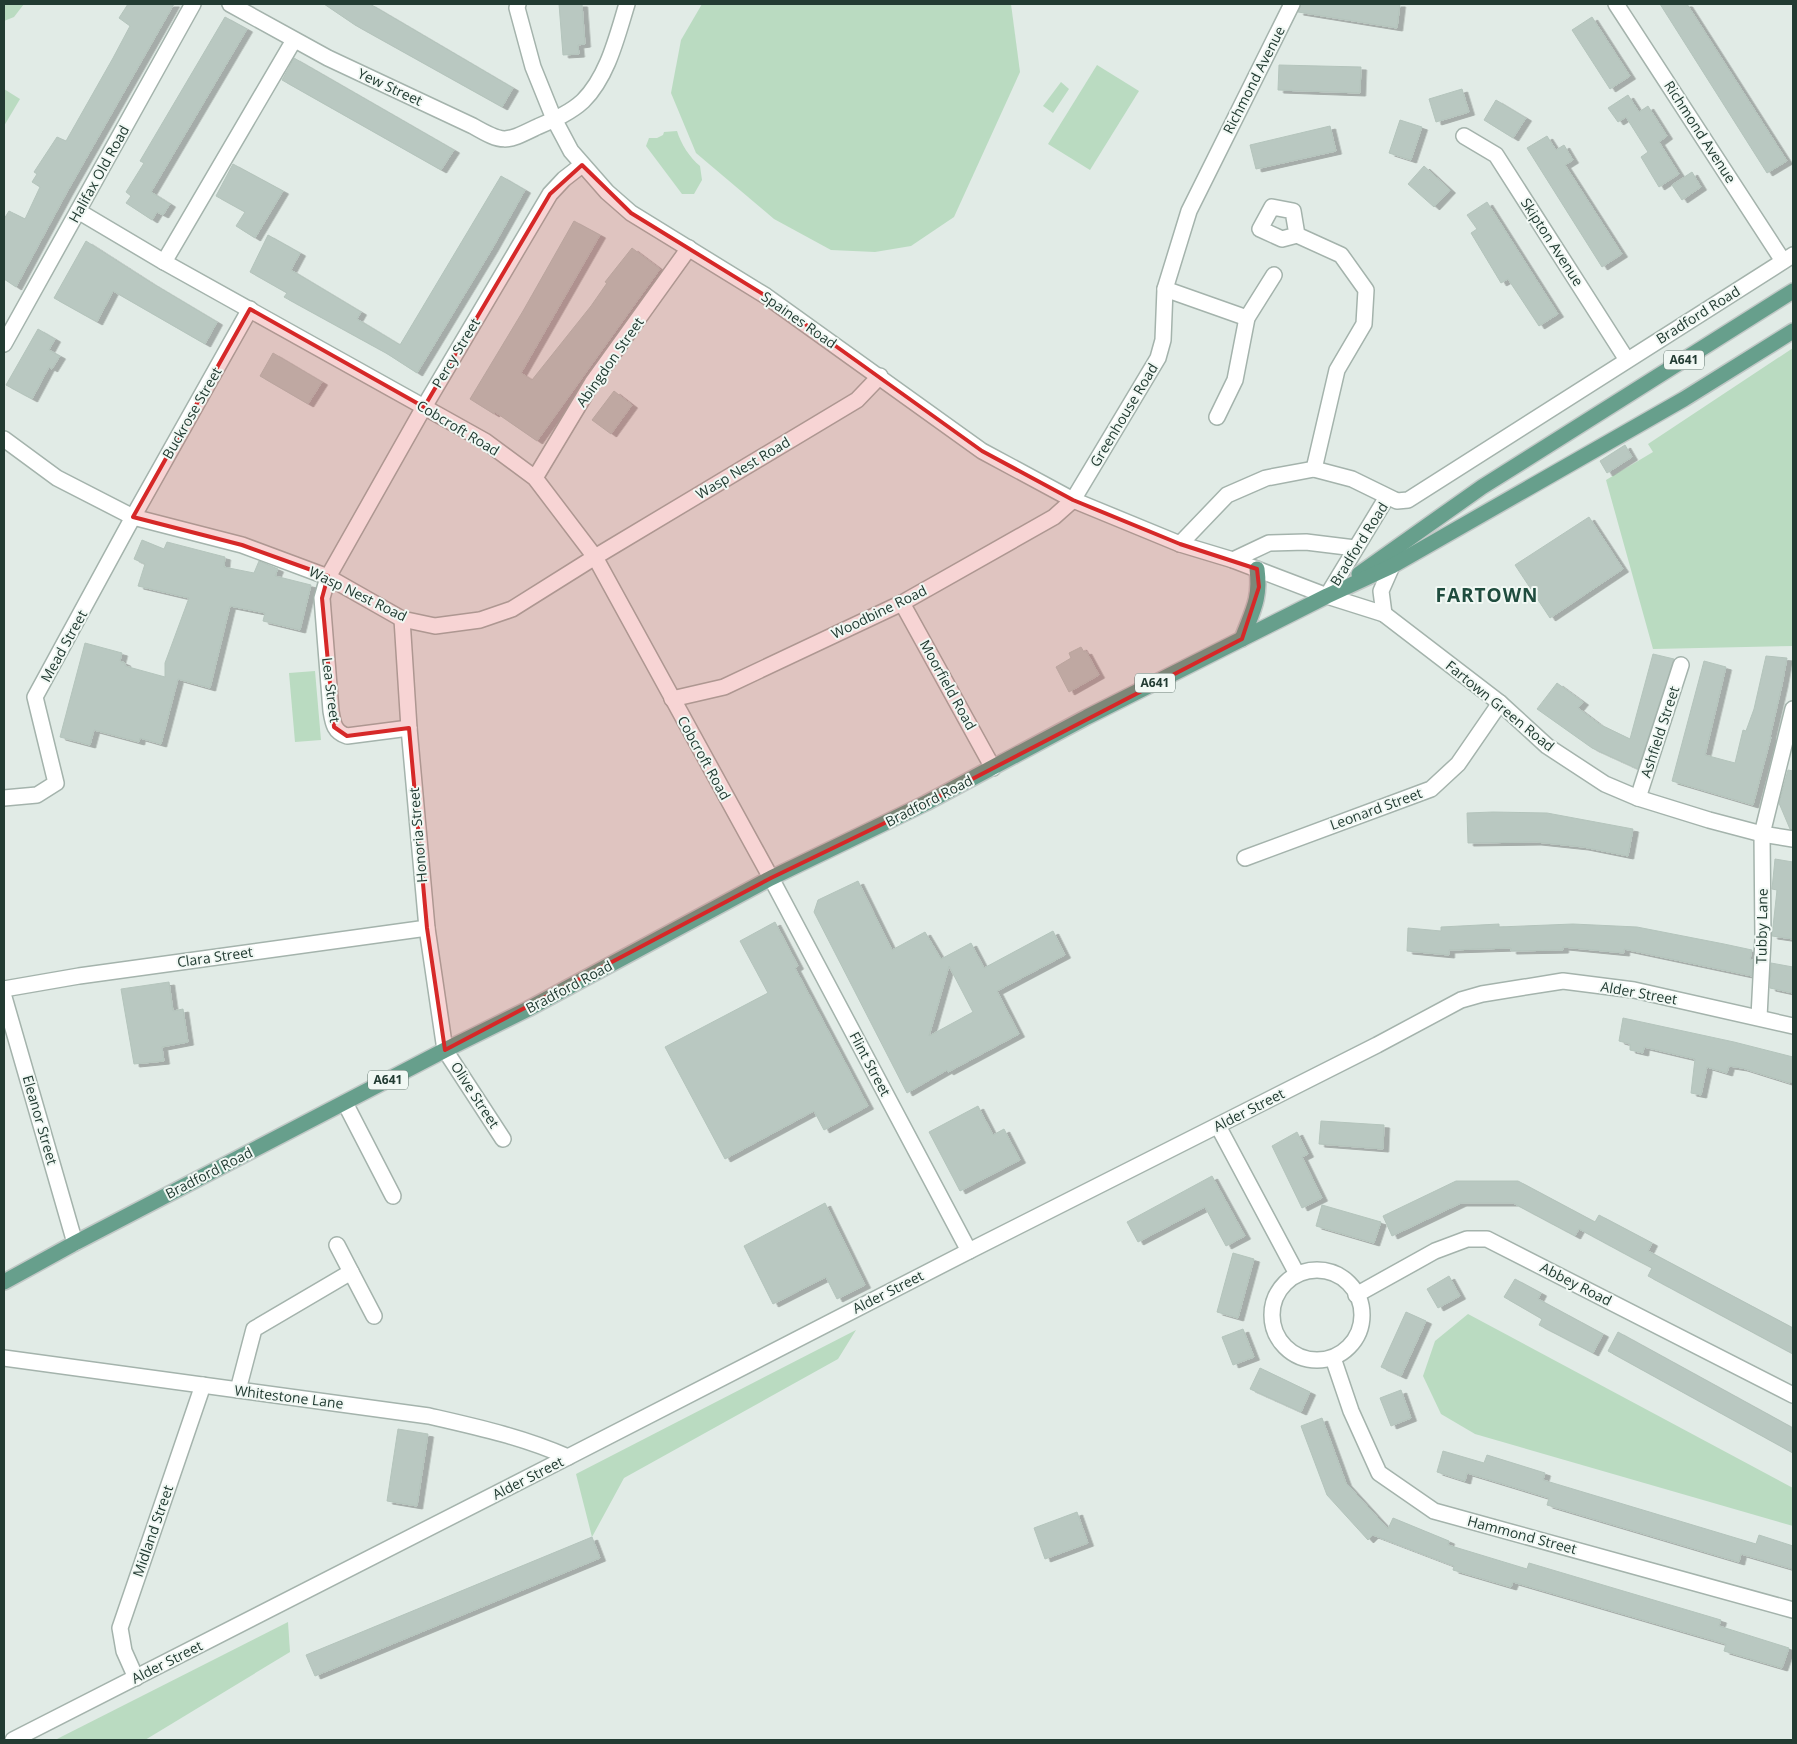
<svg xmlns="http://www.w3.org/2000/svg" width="1797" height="1744" viewBox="0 0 1797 1744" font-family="'Open Sans',sans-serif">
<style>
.green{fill:#badbc1}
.building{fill:#b9c8c1;stroke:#b4c4bc;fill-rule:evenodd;filter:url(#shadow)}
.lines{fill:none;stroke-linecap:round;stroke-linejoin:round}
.minor-casing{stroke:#a4b3ac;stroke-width:18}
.major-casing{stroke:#c1c8c6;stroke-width:18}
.minor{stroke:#fff;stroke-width:15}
.major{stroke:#679f8c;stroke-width:15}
.marked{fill:#d62828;fill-opacity:0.2;stroke:#d62828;stroke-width:4;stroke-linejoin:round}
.labels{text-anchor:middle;stroke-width:4;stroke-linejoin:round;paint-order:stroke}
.shield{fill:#f1f8f4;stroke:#60746c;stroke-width:1}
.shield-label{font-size:12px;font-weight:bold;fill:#223b32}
.street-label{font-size:14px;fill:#223b32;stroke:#f1f8f4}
.district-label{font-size:19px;font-weight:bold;letter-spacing:1px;fill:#1f4c3e;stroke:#f1f8f4}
</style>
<defs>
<filter id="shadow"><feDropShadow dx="5.5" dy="3" stdDeviation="0" flood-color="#0004"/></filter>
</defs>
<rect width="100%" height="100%" fill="#e1ebe6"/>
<!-- green -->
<g class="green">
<path d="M 4,4 L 24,4 L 14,17 L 4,21 Z"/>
<path d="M 702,4 L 1011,4 L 1020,72 L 954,217 L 911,246 L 875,252 L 831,250 L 774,219 L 696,153 L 671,93 L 681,40 Z"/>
<path d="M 1097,65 L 1139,91 L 1090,170 L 1048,144 Z"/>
<path d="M 1061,82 L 1069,89 L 1053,113 L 1043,106 Z"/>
<path d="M 4,89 L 20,99 L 4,126 Z"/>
<path d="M 677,131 C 681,144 690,158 700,166 L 702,180 L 694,194 L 682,194 L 646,146 L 649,138 L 657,138 L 663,135 L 664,132 Z"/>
<path d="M 1793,348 L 1793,646 L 1653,649 L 1606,480 L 1653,452 L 1648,444 Z"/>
<path d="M 315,671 L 321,740 L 295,742 L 289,673 Z"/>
<path d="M 1468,1314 L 1793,1488 L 1793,1526 L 1475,1434 L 1441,1414 L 1423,1376 L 1435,1341 Z"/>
<path d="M 856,1330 L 838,1359 L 624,1478 L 592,1537 L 576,1474 Z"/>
<path d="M 288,1622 L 290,1652 L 145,1740 L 55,1740 Z"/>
</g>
<!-- building -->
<g class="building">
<path d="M 128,4 L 174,4 L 67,192 L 16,287 L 4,279 L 4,219 L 9,211 L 25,219 L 40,187 L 32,182 L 37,174 L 34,172 L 57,137 L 66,141 L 113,58 L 130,26 L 119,18 Z"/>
<path d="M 324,4 L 370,4 L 513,88 L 502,107 L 355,25 Z"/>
<path d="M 559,4 L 582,4 L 585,44 L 578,45 L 579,54 L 563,55 Z"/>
<path d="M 1301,4 L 1400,4 L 1397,28 L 1298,12 Z"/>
<path d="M 1660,4 L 1687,4 L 1787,161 L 1767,173 Z"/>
<path d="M 225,17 L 247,29 L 151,192 L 170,204 L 163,215 L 157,212 L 152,220 L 126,203 L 131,196 L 126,192 L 144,163 L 140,161 Z"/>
<path d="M 1592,17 L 1630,76 L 1610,89 L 1572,30 Z"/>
<path d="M 294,58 L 454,150 L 441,170 L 282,80 Z"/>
<path d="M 1279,65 L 1361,67 L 1360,93 L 1278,90 Z"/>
<path d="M 1462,89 L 1469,112 L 1436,122 L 1429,99 Z"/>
<path d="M 1628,95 L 1639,112 L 1648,106 L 1667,136 L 1659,142 L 1679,174 L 1659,187 L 1641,157 L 1648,152 L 1626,117 L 1618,122 L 1608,108 Z"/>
<path d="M 1496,100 L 1526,118 L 1513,138 L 1484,120 Z"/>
<path d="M 1400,120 L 1422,127 L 1411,160 L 1389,153 Z"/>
<path d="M 1330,126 L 1336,151 L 1256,169 L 1250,145 Z"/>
<path d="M 1547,136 L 1556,150 L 1564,145 L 1573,160 L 1565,165 L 1622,254 L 1602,267 L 1527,148 Z"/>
<path d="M 233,164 L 283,191 L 255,238 L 236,226 L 245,212 L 216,196 Z"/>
<path d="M 1424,166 L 1450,190 L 1434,207 L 1408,184 Z"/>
<path d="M 1692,172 L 1701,187 L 1682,200 L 1672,185 Z"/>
<path d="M 501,176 L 525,190 L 492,249 L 417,373 L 386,353 L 284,297 L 287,293 L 250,272 L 268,235 L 300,253 L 291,270 L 361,312 L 357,319 L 400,345 Z"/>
<path d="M 1487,202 L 1558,314 L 1539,326 L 1508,279 L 1501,283 L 1471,233 L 1477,229 L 1467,215 Z"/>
<path d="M 574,221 L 600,235 L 521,373 L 532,380 L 591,306 L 607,283 L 605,282 L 632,248 L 660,269 L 537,441 L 495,412 L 494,414 L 470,399 L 523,311 Z"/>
<path d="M 86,241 L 150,282 L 217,322 L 205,344 L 113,291 L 97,322 L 54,298 Z"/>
<path d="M 38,329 L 55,339 L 49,350 L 60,356 L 52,369 L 49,367 L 32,399 L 6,385 Z"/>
<path d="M 273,353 L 322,382 L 308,404 L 260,376 Z"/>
<path d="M 614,391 L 632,405 L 611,434 L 592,420 Z"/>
<path d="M 1625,445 L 1632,457 L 1607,473 L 1600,461 Z"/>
<path d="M 1589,517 L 1623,569 L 1550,618 L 1515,565 Z"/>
<path d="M 142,540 L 164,549 L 167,542 L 225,557 L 224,567 L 254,573 L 259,561 L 278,569 L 275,576 L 311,585 L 300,630 L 263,621 L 265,613 L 230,606 L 210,688 L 178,679 L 161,744 L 140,738 L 139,742 L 94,730 L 90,745 L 60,737 L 85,643 L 122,653 L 120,661 L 125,663 L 125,666 L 165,677 L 165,663 L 189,598 L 138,586 L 145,564 L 134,559 Z"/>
<path d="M 1081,647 L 1084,652 L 1086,651 L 1099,675 L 1069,692 L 1056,667 L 1071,658 L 1069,653 Z"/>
<path d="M 1653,654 L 1674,659 L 1638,769 L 1592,748 L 1537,709 L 1557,683 L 1583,702 L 1578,708 L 1599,724 L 1630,739 Z"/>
<path d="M 1766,656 L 1787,658 L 1782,685 L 1770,737 L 1771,737 L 1753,805 L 1672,781 L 1704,661 L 1726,667 L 1705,755 L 1735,763 L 1743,730 L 1746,731 L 1754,709 Z"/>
<path d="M 1788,770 L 1793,771 L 1793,830 L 1790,829 L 1779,803 Z"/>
<path d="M 1493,812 L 1547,813 L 1633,829 L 1628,856 L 1583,847 L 1536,842 L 1468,843 L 1467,813 Z"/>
<path d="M 1775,859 L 1793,862 L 1793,939 L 1772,936 L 1777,890 L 1772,889 Z"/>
<path d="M 858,881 L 892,950 L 925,932 L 941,959 L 971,943 L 984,968 L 1053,931 L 1065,955 L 997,991 L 1019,1034 L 948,1072 L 947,1070 L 907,1093 L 814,912 L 818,900 ZM 949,966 L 973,1012 L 929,1036 Z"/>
<path d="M 775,922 L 798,966 L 795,968 L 868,1106 L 824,1130 L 814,1111 L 725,1159 L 665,1047 L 768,993 L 740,941 Z"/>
<path d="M 1499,924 L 1499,927 L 1573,924 L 1637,927 L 1724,944 L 1752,950 L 1750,959 L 1753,960 L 1752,976 L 1624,949 L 1624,953 L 1563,947 L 1563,950 L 1511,951 L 1511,948 L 1449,950 L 1449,955 L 1407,951 L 1408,928 L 1441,931 L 1441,927 Z"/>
<path d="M 1771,963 L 1793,967 L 1793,993 L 1770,988 Z"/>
<path d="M 169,982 L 173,1011 L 183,1009 L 188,1042 L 162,1047 L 164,1061 L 134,1064 L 121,989 Z"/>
<path d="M 1623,1018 L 1734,1042 L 1793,1057 L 1793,1083 L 1790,1082 L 1790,1083 L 1742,1068 L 1729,1066 L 1727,1073 L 1707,1067 L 1701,1095 L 1691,1093 L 1695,1059 L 1644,1047 L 1643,1053 L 1630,1050 L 1630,1044 L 1619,1041 Z"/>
<path d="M 978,1106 L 993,1135 L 1004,1129 L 1020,1160 L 960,1191 L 929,1132 Z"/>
<path d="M 1321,1121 L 1384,1125 L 1383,1149 L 1319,1144 Z"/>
<path d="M 1297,1132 L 1308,1154 L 1302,1157 L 1322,1198 L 1302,1208 L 1272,1146 Z"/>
<path d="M 1212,1176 L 1245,1236 L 1226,1246 L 1205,1207 L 1138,1242 L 1127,1222 Z"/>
<path d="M 1456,1181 L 1518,1181 L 1595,1222 L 1599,1215 L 1652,1243 L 1648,1251 L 1793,1328 L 1793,1354 L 1648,1276 L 1652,1268 L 1629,1256 L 1579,1229 L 1575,1236 L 1513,1203 L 1461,1203 L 1392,1236 L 1383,1216 Z"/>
<path d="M 825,1203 L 865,1285 L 837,1299 L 826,1277 L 773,1304 L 744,1246 Z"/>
<path d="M 1322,1205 L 1381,1222 L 1374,1243 L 1316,1226 Z"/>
<path d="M 1233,1253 L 1254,1259 L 1238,1318 L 1217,1312 Z"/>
<path d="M 1449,1276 L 1460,1296 L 1438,1308 L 1427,1289 Z"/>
<path d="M 1515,1279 L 1541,1293 L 1538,1299 L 1603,1334 L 1593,1353 L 1539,1325 L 1542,1319 L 1504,1297 Z"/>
<path d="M 1406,1312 L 1426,1321 L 1401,1376 L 1381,1367 Z"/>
<path d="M 1243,1329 L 1254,1357 L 1233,1365 L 1222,1337 Z"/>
<path d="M 1618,1332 L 1793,1428 L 1793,1453 L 1608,1351 Z"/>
<path d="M 1260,1368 L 1310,1392 L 1301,1412 L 1250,1389 Z"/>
<path d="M 1401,1390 L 1411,1418 L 1391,1426 L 1380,1398 Z"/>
<path d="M 1322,1418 L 1346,1483 L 1388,1529 L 1393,1518 L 1449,1541 L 1448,1545 L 1527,1569 L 1529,1563 L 1721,1620 L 1719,1626 L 1789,1648 L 1782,1668 L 1724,1651 L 1726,1644 L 1702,1637 L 1513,1582 L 1511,1587 L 1453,1570 L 1454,1566 L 1373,1535 L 1368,1540 L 1327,1495 L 1301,1426 Z"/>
<path d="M 398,1429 L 428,1434 L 417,1506 L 387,1501 Z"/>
<path d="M 1443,1451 L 1484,1463 L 1487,1455 L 1545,1473 L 1543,1480 L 1756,1544 L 1759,1535 L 1793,1546 L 1793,1569 L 1741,1554 L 1739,1562 L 1547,1505 L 1549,1498 L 1510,1486 L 1467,1473 L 1465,1481 L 1437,1472 Z"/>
<path d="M 1077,1512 L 1088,1543 L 1045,1559 L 1034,1528 Z"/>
<path d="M 592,1537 L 600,1558 L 315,1676 L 306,1655 Z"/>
</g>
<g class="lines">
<defs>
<g id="minor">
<path d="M 230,4 L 328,58 L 473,126 C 504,144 506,142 537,127 C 553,120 570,113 583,101 C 608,76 617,36 627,4"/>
<path d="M 518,4 L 517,8 L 533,67 L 554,119 L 571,151 L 607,192 L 631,213 L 766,296 L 982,451 L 1073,500 L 1180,544 L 1233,560 L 1327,596 L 1384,614 L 1500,703 L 1547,746 L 1605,784 L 1638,798 L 1709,820 L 1762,834 L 1793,839"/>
<path d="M 1616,4 L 1783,261"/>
<path d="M 1464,136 L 1496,155 L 1627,360"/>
<path d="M 78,211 L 164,262 L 485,441 L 535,478 L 595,557 L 771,878 L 969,1251"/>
<path d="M 1297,235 L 1293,211 L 1272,207 L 1260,229 L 1282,239 L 1297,235 L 1341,255 L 1366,290 L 1364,324 L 1337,370 L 1314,469"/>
<path d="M 164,262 L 294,40"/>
<path d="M 1165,289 L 1247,318"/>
<path d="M 4,344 L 193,4"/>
<path d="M 1217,417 L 1235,380 L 1247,318 L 1274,275"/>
<path d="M 4,439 L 57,478 L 133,517 L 242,545 L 328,577 L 402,619 L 435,626 L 480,620 L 512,609 L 595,557 L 857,400 L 880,376"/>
<path d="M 535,478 L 592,383 L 689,248"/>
<path d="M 1180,544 L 1227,495 L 1266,478 L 1314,469 L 1352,479 L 1397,501 L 1408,500 L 1793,255"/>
<path d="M 1233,560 L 1269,543 L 1306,542 L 1355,548"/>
<path d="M 1327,596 L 1387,497"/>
<path d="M 902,603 L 993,768"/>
<path d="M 1384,614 L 1381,591 L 1392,566"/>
<path d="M 402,619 L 409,728 L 427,928 L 445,1050 L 503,1139"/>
<path d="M 672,699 L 724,687 L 902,603 L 1054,517 L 1073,500 L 1158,358 L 1163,340 L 1165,289 L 1189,211 L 1292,4"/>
<path d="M 409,728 L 347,736 C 334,732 333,723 331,711 L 322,598 L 328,577 L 424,407 L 550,194 L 564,179 L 582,165"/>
<path d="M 4,798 L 37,795 L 56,783 L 35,697 L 133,517 L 250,309"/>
<path d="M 1638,798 L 1681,665"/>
<path d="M 1245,858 L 1431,789 L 1458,764 L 1500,703"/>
<path d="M 4,989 L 79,976 L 427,928"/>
<path d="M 4,997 L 75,1243"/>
<path d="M 1759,1017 L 1763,939 L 1762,834 L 1793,709"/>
<path d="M 345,1103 L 393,1196"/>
<path d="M 1218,1126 L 1297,1274"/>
<circle cx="1317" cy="1315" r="45"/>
<path d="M 351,1272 L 374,1316"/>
<path d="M 1356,1295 L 1435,1251 L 1467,1239 L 1487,1239 L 1793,1395"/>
<path d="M 4,1358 L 429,1416 C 477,1427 523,1437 568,1457"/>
<path d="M 1333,1358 L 1351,1411 L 1379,1473 L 1434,1511 L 1793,1610"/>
<path d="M 238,1390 L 254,1329 L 351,1272 L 337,1245"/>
<path d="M 136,1678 L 124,1651 L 120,1628 L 203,1385"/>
<path d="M 13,1740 L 568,1457 L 969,1251 L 1377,1045 L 1461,1000 L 1482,994 L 1563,981 L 1634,990 L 1793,1026"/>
</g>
<g id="major">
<path d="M 1359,574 L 1482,487 L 1793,291"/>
<path d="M 1242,639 C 1252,612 1261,599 1257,569"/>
<path d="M 4,1282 L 75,1243 L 445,1050 L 528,1009 L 771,878 L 926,803 L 1087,717 L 1327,596 L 1392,566 L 1684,399 L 1793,331"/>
</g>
</defs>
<!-- minor casing -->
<use href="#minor" class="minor-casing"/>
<!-- major casing -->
<use href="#major" class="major-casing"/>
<!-- minor -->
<use href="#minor" class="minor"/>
<!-- major -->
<use href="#major" class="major"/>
</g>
<!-- marked area -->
<path class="marked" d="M 582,165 L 631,213 L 766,296 L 982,451 L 1073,500 L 1180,544 L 1257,569 L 1259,587 L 1242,639 L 926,803 L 771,878 L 445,1050 L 427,928 L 409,728 L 347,736 L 334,727 L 322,598 L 328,576 L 242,545 L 133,517 L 250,309 L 424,407 L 550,194 Z"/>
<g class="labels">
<!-- shield labels -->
<g class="shield">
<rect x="1664" y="350.5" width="40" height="19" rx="4"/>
<rect x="1135" y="673.5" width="40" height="19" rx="4"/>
<rect x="368" y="1070.5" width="40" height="19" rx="4"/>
</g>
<g class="shield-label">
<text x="1684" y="364">A641</text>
<text x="1155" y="687">A641</text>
<text x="388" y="1084">A641</text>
</g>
<!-- street labels -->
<g class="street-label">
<text transform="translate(1254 80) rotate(-63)" y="5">Richmond Avenue</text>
<text transform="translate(390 87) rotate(25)" y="5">Yew Street</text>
<text transform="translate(1700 132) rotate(57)" y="5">Richmond Avenue</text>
<text transform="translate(99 174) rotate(-61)" y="5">Halifax Old Road</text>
<text transform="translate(1552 242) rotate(57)" y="5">Skipton Avenue</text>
<text transform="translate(1698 315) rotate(-32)" y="5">Bradford Road</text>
<text transform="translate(799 320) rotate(35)" y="5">Spaines Road</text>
<text transform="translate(456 353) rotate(-59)" y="5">Percy Street</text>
<text transform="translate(610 362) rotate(-55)" y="5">Abingdon Street</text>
<text transform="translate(192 413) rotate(-60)" y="5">Buckrose Street</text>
<text transform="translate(1124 415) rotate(-59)" y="5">Greenhouse Road</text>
<text transform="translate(458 428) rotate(31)" y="5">Cobcroft Road</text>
<text transform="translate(743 468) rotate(-31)" y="5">Wasp Nest Road</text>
<text transform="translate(1359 544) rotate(-58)" y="5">Bradford Road</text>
<text transform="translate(358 594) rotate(26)" y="5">Wasp Nest Road</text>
<text transform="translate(879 612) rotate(-26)" y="5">Woodbine Road</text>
<text transform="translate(64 646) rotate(-61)" y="5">Mead Street</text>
<text transform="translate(948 685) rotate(61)" y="5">Moorfield Road</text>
<text transform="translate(331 690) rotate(83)" y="5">Lea Street</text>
<text transform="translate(1500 706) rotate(39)" y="5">Fartown Green Road</text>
<text transform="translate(1660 732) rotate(-72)" y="5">Ashfield Street</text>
<text transform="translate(704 758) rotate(61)" y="5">Cobcroft Road</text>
<text transform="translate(929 801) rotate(-27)" y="5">Bradford Road</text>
<text transform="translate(1376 809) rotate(-20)" y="5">Leonard Street</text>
<text transform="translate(418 835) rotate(-95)" y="5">Honoria Street</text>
<text transform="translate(1762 926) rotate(-89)" y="5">Tubby Lane</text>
<text transform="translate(215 957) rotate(-8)" y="5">Clara Street</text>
<text transform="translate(569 987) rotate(-28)" y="5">Bradford Road</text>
<text transform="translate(1639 993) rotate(10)" y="5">Alder Street</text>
<text transform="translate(870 1064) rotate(62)" y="5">Flint Street</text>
<text transform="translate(475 1095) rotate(57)" y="5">Olive Street</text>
<text transform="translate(1249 1110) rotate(-27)" y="5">Alder Street</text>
<text transform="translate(40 1120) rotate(74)" y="5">Eleanor Street</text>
<text transform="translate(209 1173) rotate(-27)" y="5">Bradford Road</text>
<text transform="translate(1576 1284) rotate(27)" y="5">Abbey Road</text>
<text transform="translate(888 1292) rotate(-27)" y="5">Alder Street</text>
<text transform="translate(289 1397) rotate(7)" y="5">Whitestone Lane</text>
<text transform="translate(528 1478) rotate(-27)" y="5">Alder Street</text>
<text transform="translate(153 1531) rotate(-71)" y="5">Midland Street</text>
<text transform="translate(1522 1535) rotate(15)" y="5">Hammond Street</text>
<text transform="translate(167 1662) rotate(-27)" y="5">Alder Street</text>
</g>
<!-- district labels -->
<g class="district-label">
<text x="1487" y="602">FARTOWN</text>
</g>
</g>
<!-- border -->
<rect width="1797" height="1744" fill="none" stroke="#223b32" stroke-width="10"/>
</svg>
